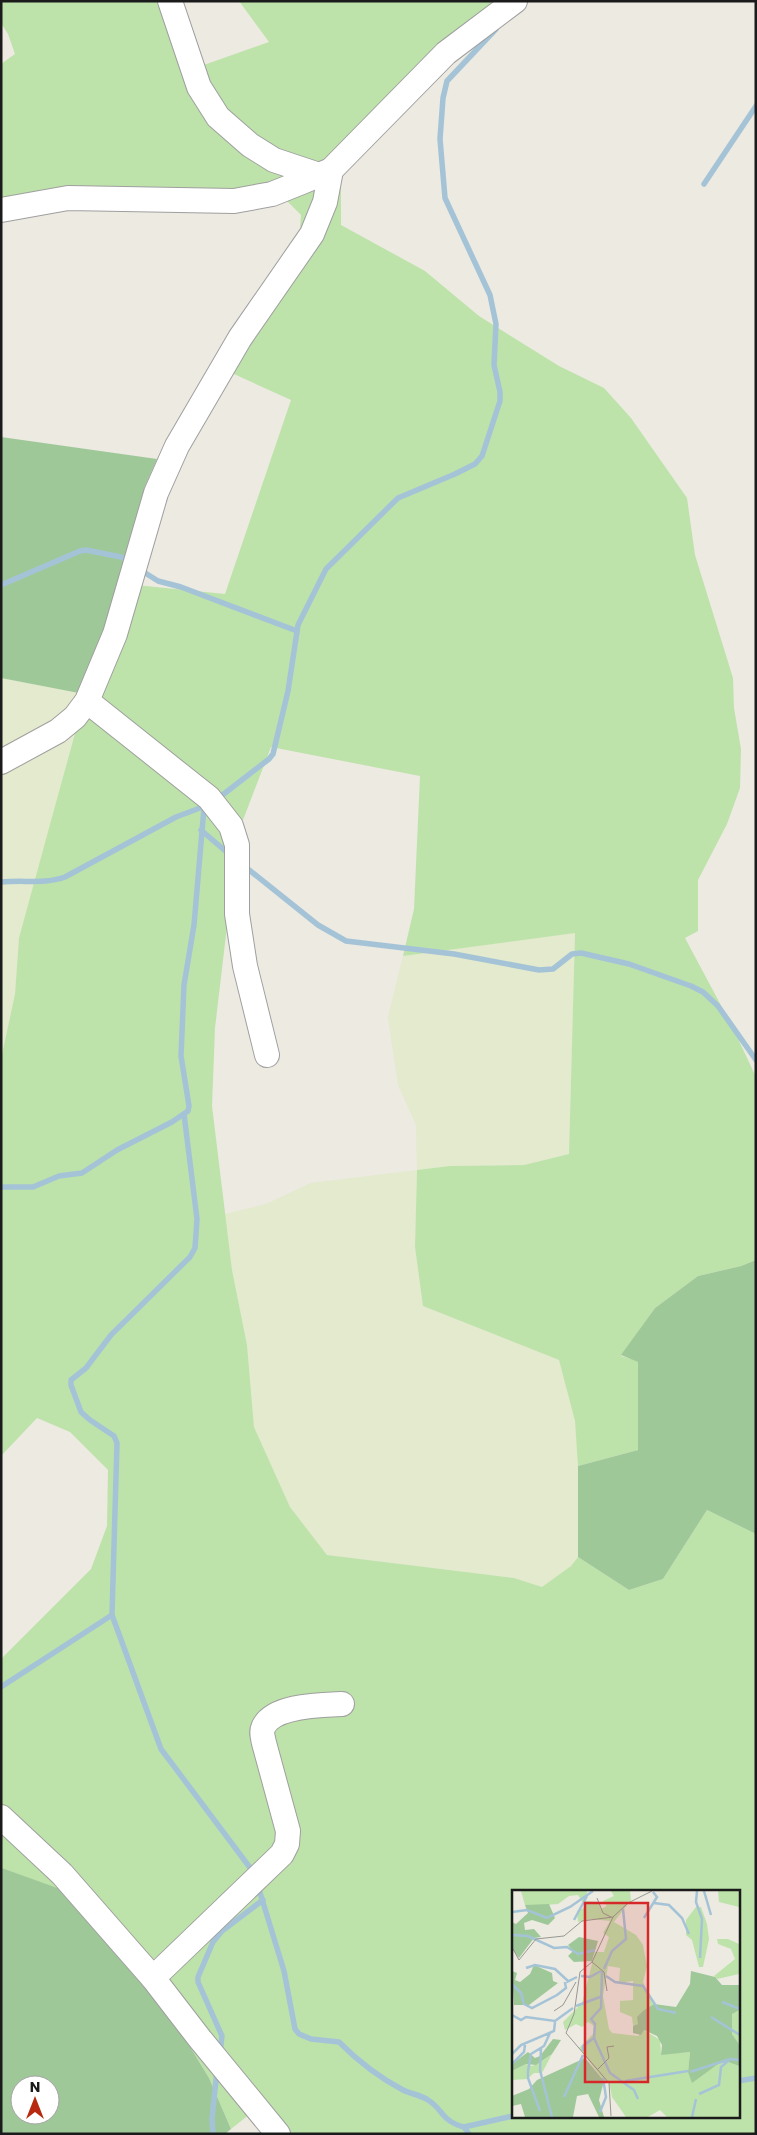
<svg xmlns="http://www.w3.org/2000/svg" width="757" height="2135" viewBox="0 0 757 2135" font-family="Poppins,sans-serif">
<style>
.farmland{fill:#e3eacd}
.grass{fill:#bde3aa;fill-rule:evenodd}
.forest{fill:#9fc899;fill-rule:evenodd}
.lines{fill:none;stroke-linecap:round;stroke-linejoin:round}
.stream{stroke:#a5c3d7;stroke-width:5.5}
.minor-casing{stroke:#9f9f9f;stroke-width:26}
.minor{stroke:#fff;stroke-width:24}
.inset-river{fill:none;stroke:#a5c3d7;stroke-width:2.5}
.inset-road{fill:none;stroke:#989792;stroke-width:1}
.view{fill:#d62828;fill-opacity:0.15;stroke:#d62828;stroke-width:2.5}
.inset-edge{fill:none;stroke:#1b1b1b;stroke-width:2.5}
</style>
<rect width="100%" height="100%" fill="#eceae1"/>
<!-- farmland -->
<g class="farmland">
<path d="M 1,678 L 84,694 L 51,824 L 19,938 L 15,994 L 1,1059 Z"/>
<path d="M 575,932 L 569,1154 L 524,1165 L 451,1166 L 417,1170 L 415,1247 L 423,1306 L 559,1360 L 575,1421 L 578,1466 L 578,1557 L 571,1566 L 542,1587 L 514,1578 L 327,1555 L 290,1507 L 254,1427 L 247,1345 L 232,1270 L 225,1214 L 266,1204 L 311,1183 L 417,1170 L 416,1125 L 398,1085 L 388,1017 L 403,956 Z"/>
</g>
<!-- grass -->
<path class="grass" d="M 1,1 L 156,1 L 187,71 L 269,42 L 239,1 L 506,1 L 389,120 L 341,178 L 341,225 L 425,271 L 479,316 L 559,366 L 604,388 L 631,418 L 687,498 L 695,555 L 733,678 L 734,708 L 741,749 L 740,788 L 727,824 L 698,880 L 698,931 L 685,938 L 732,1026 L 756,1077 L 756,1260 L 741,1266 L 698,1276 L 655,1308 L 621,1356 L 638,1361 L 638,1450 L 578,1466 L 575,1421 L 559,1360 L 423,1306 L 415,1247 L 417,1170 L 450,1166 L 524,1165 L 569,1154 L 575,933 L 403,956 L 414,909 L 420,776 L 271,747 L 238,833 L 215,1028 L 212,1106 L 232,1270 L 247,1345 L 254,1427 L 290,1507 L 327,1555 L 514,1578 L 542,1587 L 571,1566 L 578,1557 L 629,1590 L 663,1579 L 707,1510 L 756,1534 L 756,2134 L 291,2134 L 290,2131 L 255,2110 L 231,2129 L 209,2078 L 167,2009 L 71,1894 L 2,1868 L 1,1659 L 91,1569 L 107,1526 L 108,1470 L 70,1432 L 37,1418 L 1,1456 L 1,1059 L 15,994 L 19,938 L 116,583 L 225,594 L 291,400 L 214,365 L 299,242 L 301,215 L 285,199 L 1,205 L 1,64 L 15,54 L 8,34 L 1,23 ZM 513,1891 L 738,1891 L 738,2116 L 513,2116 Z"/>
<!-- forest -->
<g class="forest">
<path d="M 1,437 L 157,459 L 145,486 L 97,658 L 84,694 L 1,678 Z"/>
<path d="M 756,1260 L 756,1534 L 707,1510 L 663,1579 L 629,1590 L 578,1557 L 578,1466 L 638,1450 L 638,1362 L 621,1355 L 655,1308 L 698,1276 L 741,1266 Z"/>
<path d="M 1,1866 L 2,1868 L 71,1893 L 167,2009 L 209,2078 L 231,2129 L 225,2134 L 1,2134 ZM 20,2085 L 50,2085 L 50,2115 L 20,2115 Z"/>
</g>
<g class="lines">
<!-- stream -->
<g class="stream">
<path d="M 704,184 L 756,106"/>
<path d="M 139,569 L 158,581 L 181,587 L 297,631"/>
<path d="M 1,585 L 80,551 L 86,550 L 121,557 L 129,562"/>
<path d="M 216,800 L 269,759 L 273,754 L 288,691 L 298,625 L 326,569 L 398,498 L 455,474 L 475,464 L 482,456 L 500,401 L 500,392 L 494,365 L 496,324 L 490,295 L 445,198 L 440,139 L 443,98 L 447,81 L 496,29"/>
<path d="M 201,830 L 230,855"/>
<path d="M 243,865 L 318,925 L 346,941 L 454,954 L 539,970 L 553,969 L 572,954 L 581,953 L 629,964 L 691,986 L 703,992 L 718,1006 L 756,1060"/>
<path d="M 1,882 C 22,880 47,884 65,877 L 176,817 L 208,805"/>
<path d="M 184,1114 L 197,1219 L 195,1248 L 190,1257 L 111,1335 L 86,1368 L 71,1380 L 71,1385 L 81,1412 L 90,1420 L 114,1436 L 117,1443 L 112,1615 L 161,1749 L 254,1873"/>
<path d="M 1,1187 L 33,1187 L 59,1176 L 82,1173 L 117,1150 L 172,1122 L 188,1111 L 189,1106 L 181,1056 L 184,985 L 194,925 L 204,808"/>
<path d="M 1,1687 L 112,1615"/>
<path d="M 258,1886 L 284,1971 L 295,2029 L 299,2034 L 311,2039 L 339,2042 C 357,2060 380,2078 403,2090 C 411,2094 421,2095 428,2100 C 443,2109 441,2121 464,2127 L 513,2116"/>
<path d="M 220,2053 L 222,2036 L 198,1982 L 198,1977 L 213,1942 L 222,1931 L 263,1900"/>
<path d="M 738,2081 L 756,2078"/>
<path d="M 464,2127 L 469,2134"/>
<path d="M 213,2134 L 212,2119 L 217,2070"/>
</g>
<defs>
<g id="minor">
<path d="M 170,1 L 199,87 L 218,117 L 250,145 L 274,160 L 319,175"/>
<path d="M 1,210 L 68,198 L 234,201 L 272,194 L 302,182 L 331,170 L 446,53 L 515,1"/>
<path d="M 87,701 L 209,798 L 231,826 L 237,845 L 237,914 L 245,966 L 267,1055"/>
<path d="M 1,762 L 58,731 L 75,717 L 87,701 L 115,634 L 156,493 L 177,446 L 240,338 L 312,234 L 325,202 L 331,170"/>
<path d="M 1,1817 L 62,1874 L 153,1978 L 200,2039 L 278,2134"/>
<path d="M 153,1978 L 282,1854 L 287,1844 L 288,1831 L 264,1743 C 263,1738 261,1732 263,1728 C 272,1705 321,1705 342,1704"/>
</g>
</defs>
<!-- minor casing -->
<use href="#minor" class="minor-casing"/>
<!-- minor -->
<use href="#minor" class="minor"/>
</g>
<!-- overview -->
<g transform="translate(512 1890)">
<rect width="228" height="228" fill="#eceae1"/>
<path d="M 9,1 L 75,1 L 74,11 L 86,12 L 89,19 L 95,16 L 91,11 L 102,6 L 99,1 L 118,1 L 119,10 L 102,32 L 124,45 L 131,55 L 135,76 L 131,92 L 142,114 L 132,120 L 126,134 L 121,136 L 120,127 L 108,122 L 108,111 L 121,110 L 121,91 L 107,93 L 108,78 L 96,76 L 91,106 L 97,139 L 100,143 L 126,146 L 132,140 L 148,150 L 149,164 L 178,162 L 176,182 L 184,188 L 206,174 L 216,172 L 227,176 L 227,227 L 155,227 L 148,220 L 136,227 L 114,227 L 100,207 L 97,192 L 92,191 L 67,158 L 81,144 L 82,136 L 76,132 L 70,137 L 64,134 L 53,140 L 51,132 L 70,113 L 83,62 L 92,62 L 97,47 L 91,43 L 98,31 L 79,29 L 66,32 L 65,21 L 74,17 L 66,5 L 57,6 L 46,14 L 19,16 L 13,15 ZM 206,1 L 227,1 L 227,17 L 207,12 ZM 184,17 L 189,17 L 195,34 L 197,49 L 191,77 L 187,77 L 180,50 L 174,45 L 174,30 ZM 205,49 L 216,49 L 227,54 L 227,84 L 205,89 L 202,86 L 223,69 L 219,59 L 206,54 ZM 224,120 L 227,120 L 227,154 L 220,144 L 220,124 ZM 40,164 L 30,183 L 22,183 L 15,189 L 0,190 L 0,181 L 14,174 L 20,176 L 29,172 Z" fill="#bde3aa"/>
<path d="M 37,14 L 43,28 L 36,35 L 20,30 L 12,33 L 13,40 L 22,39 L 29,47 L 22,48 L 7,68 L 0,59 L 0,32 L 4,34 L 16,23 L 13,15 ZM 67,47 L 86,51 L 80,71 L 62,72 L 56,66 L 61,61 L 56,55 ZM 22,75 L 40,83 L 41,91 L 46,93 L 17,115 L 2,115 L 0,81 L 5,83 L 3,90 L 8,92 L 18,84 ZM 179,81 L 203,87 L 210,95 L 228,95 L 227,120 L 220,124 L 220,144 L 227,154 L 227,176 L 216,172 L 206,174 L 180,193 L 176,182 L 178,162 L 149,165 L 150,155 L 145,146 L 132,140 L 129,145 L 121,143 L 121,136 L 126,134 L 125,127 L 132,120 L 142,114 L 164,117 L 178,94 ZM 41,149 L 49,150 L 40,164 L 24,175 L 14,174 L 0,181 L 0,174 L 16,162 L 23,168 L 28,166 ZM 73,168 L 92,191 L 87,210 L 92,227 L 87,227 L 76,204 L 65,206 L 61,227 L 13,227 L 9,214 L 0,216 L 0,206 L 17,199 L 25,190 Z" fill="#9fc899"/>
<path class="inset-river" d="M 185,1 L 184,12 L 190,29 L 188,68M 192,1 L 199,25M 142,13 L 157,15 L 170,28 L 177,44M 0,22 L 15,20 L 35,28 L 58,17 L 81,1M 132,28 L 145,7 L 141,2M 62,30 L 75,6M 0,45 L 16,46 L 42,58 L 55,57 L 66,64 L 83,60M 14,78 L 23,75 L 43,79 L 56,91M 92,79 L 100,61 L 114,49 L 111,19M 90,81 L 89,118 L 79,129 L 83,134 L 82,148 L 98,183 L 122,200 L 126,209M 69,86 L 78,87 L 89,81M 94,86 L 103,92 L 131,96 L 146,119 L 164,123M 0,94 L 9,103 L 12,114 L 20,118 L 45,105 L 54,98 L 53,93 L 65,87M 210,112 L 228,119M 64,116 L 88,107M 0,125 L 9,130 L 14,127 L 43,131 L 61,118M 199,127 L 228,145M 29,158 L 28,180 L 40,227M 71,161 L 71,156 L 82,148M 0,164 L 9,155 L 42,141 L 43,132M 0,174 L 12,162 L 13,155M 178,182 L 218,169 L 228,170M 113,191 L 176,181M 187,204 L 207,195 L 209,177 L 217,170M 52,207 L 71,165M 28,221 L 16,188 L 16,181 L 19,164 L 32,156 L 38,143M 88,222 L 94,207 L 91,188M 180,227 L 184,209"/>
<path class="inset-road" d="M 85,8 L 91,23 L 99,27M 0,57 L 7,70 L 24,49 L 52,46 L 70,31 L 101,27M 80,72 L 92,82 L 95,101M 42,121 L 51,115 L 64,92M 86,179 L 97,168 L 95,157 L 102,156M 99,226 L 97,193 L 54,143 L 62,124 L 68,82 L 80,72 L 101,27 L 116,13 L 140,1"/>
<path class="view" d="M 73,13 L 136,13 L 136,192 L 73,192 Z"/>
<rect width="228" height="228" class="inset-edge"/>
</g>
<!-- border -->
<rect width="757" height="2135" fill="none" stroke="#1b1b1b" stroke-width="5"/>
<!-- north arrow -->
<g transform="translate(35 2100)"><circle r="24" fill="#ffffff" stroke="#a4a4a4"/>
<path d="M0-4L9 19L0 12L-9 19Z" fill="#b72a0f"/>
<text y="-8" font-size="14" font-weight="bold" text-anchor="middle" fill="#1b1b1b">N</text>
</g>
</svg>
